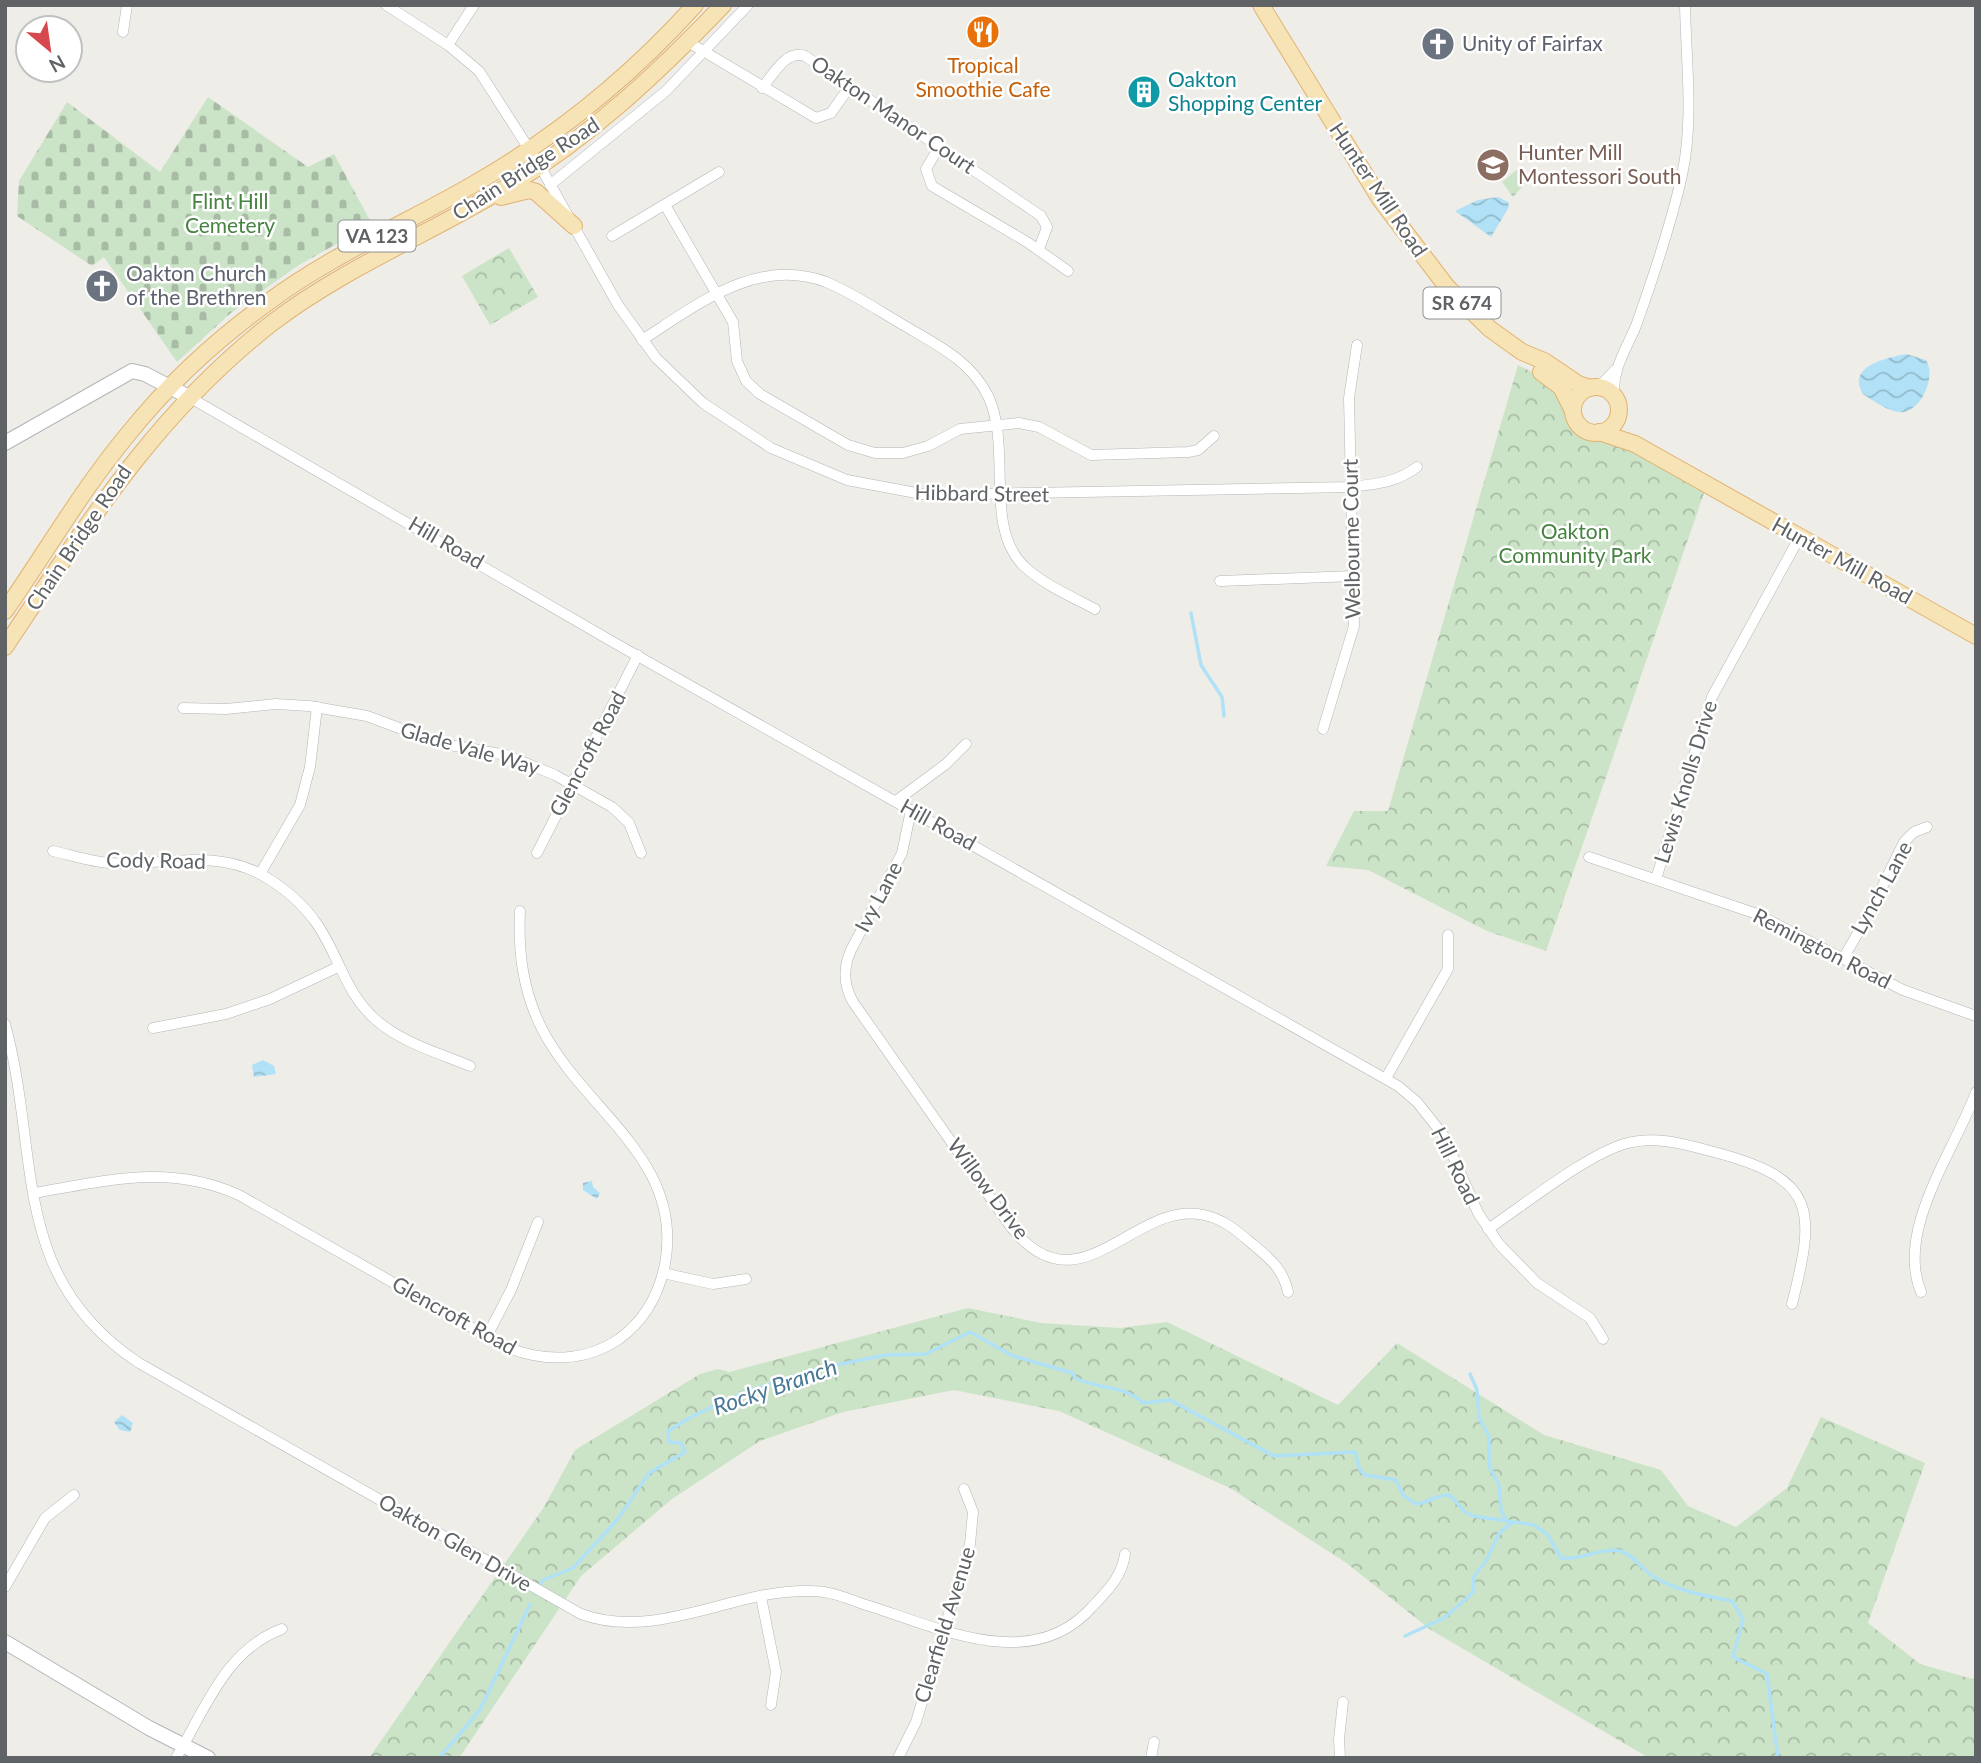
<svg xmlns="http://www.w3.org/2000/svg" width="1981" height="1763" viewBox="0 0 1981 1763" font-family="Lato,sans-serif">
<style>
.forest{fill:url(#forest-crowns)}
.cemetery{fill:url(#cemetery-stones)}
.water{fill:url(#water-waves)}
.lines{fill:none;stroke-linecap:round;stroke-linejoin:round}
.stream{stroke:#b1e1f6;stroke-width:3.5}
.street-casing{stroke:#b2b5b8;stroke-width:11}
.secondary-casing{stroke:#b2b5b8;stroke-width:16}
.primary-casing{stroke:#e2b26e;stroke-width:18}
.street{stroke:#fff;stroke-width:10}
.secondary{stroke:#fff;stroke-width:14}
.primary{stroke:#f6e3b6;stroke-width:16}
.labels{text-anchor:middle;stroke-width:5;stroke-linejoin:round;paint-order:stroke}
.shield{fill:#fff;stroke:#8f9294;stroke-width:2}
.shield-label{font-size:19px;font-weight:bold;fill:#5f6366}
.worship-label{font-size:21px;fill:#5b616d;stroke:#fff;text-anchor:start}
.food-label{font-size:21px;fill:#c56008;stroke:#fff}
.culture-label{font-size:21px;fill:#0d838f;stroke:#fff;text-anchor:start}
.street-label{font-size:21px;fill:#5f6366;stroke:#fff}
.education-label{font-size:21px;fill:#785e54;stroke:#fff;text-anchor:start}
.park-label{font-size:21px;fill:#468341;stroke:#fff}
.water-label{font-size:23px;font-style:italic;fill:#487896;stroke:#fff}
</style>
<defs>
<pattern id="forest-crowns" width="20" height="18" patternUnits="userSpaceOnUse" patternTransform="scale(1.75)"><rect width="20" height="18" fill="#cbe4c7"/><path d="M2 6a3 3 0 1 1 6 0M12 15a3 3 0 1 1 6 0" fill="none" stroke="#a8bca5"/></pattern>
<pattern id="cemetery-stones" width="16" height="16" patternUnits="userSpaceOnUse" patternTransform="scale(1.75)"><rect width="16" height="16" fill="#cbe4c7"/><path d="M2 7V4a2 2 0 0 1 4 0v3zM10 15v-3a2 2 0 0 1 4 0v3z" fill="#a8bca5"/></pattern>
<pattern id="water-waves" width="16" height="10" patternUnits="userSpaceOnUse" patternTransform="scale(1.75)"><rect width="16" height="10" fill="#b1e1f6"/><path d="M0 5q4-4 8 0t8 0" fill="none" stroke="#93bacb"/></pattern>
</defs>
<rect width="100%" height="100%" fill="#efede8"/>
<!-- forest -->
<g class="forest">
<path d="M 1519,168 L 1531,177 L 1513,197 L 1502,182 Z"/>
<path d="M 509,248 L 538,297 L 490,325 L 462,276 Z"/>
<path d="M 1518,365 L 1544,378 L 1567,407 L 1570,425 L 1592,437 L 1622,441 L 1704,493 L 1546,951 L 1487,931 L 1368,870 L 1326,866 L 1354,811 L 1388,811 Z"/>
<path d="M 968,1308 L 1041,1323 L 1120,1328 L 1167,1322 L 1338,1405 L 1397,1343 L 1544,1435 L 1661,1470 L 1688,1506 L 1736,1527 L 1787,1488 L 1821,1417 L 1925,1463 L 1868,1623 L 1920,1664 L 1976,1680 L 1976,1758 L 1649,1758 L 1431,1630 L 1345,1562 L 1230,1488 L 1059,1411 L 954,1390 L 843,1412 L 760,1441 L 672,1499 L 581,1576 L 459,1758 L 369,1758 L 544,1507 L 575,1450 L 700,1374 L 718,1369 L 729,1372 Z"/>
</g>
<!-- cemetery -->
<path class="cemetery" d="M 208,97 L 308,167 L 334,154 L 372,224 L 299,265 L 232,312 L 177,362 L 104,257 L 92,266 L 17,216 L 19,181 L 67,102 L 160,172 Z"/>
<!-- water -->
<g class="water">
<path d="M 1498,197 L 1508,202 L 1509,207 L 1491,237 L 1455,211 L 1478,200 Z"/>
<path d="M 1906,354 L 1926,360 C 1936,375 1923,408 1904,412 C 1892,414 1873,401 1863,394 C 1846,366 1886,358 1906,354 Z"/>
<path d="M 263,1060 L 274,1066 L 276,1074 L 254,1077 L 252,1065 Z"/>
<path d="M 592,1181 L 593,1187 L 600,1193 L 597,1199 L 583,1190 L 583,1183 Z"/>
<path d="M 122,1415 L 133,1423 L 130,1432 L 120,1430 L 114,1422 Z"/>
</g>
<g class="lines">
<!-- stream -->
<g class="stream">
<path d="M 1191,613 L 1201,665 L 1222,697 L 1224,716"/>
<path d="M 1470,1374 L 1477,1390 L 1479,1418 L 1489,1436 L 1489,1466 L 1499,1485 L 1501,1510 L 1506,1521"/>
<path d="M 535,1594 L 543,1580 L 573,1568 L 617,1520 L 649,1473 L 685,1452 L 681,1443 L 669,1442 L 668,1431 L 693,1416 L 740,1394 L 816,1369 L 886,1355 L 926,1354 L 970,1332 L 1013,1356 L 1073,1373 L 1075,1378 C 1102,1391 1120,1383 1143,1403 L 1170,1400 L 1274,1456 L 1355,1452 L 1360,1470 L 1365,1475 L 1396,1480 L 1403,1495 L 1416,1504 C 1429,1503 1437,1494 1450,1495 L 1465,1512 L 1473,1516 L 1534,1525 L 1547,1534 L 1561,1558 C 1581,1561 1601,1547 1620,1551 C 1632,1553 1643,1571 1654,1577 C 1677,1591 1706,1596 1732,1601 L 1743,1619 L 1733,1657 L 1767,1674 L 1778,1758"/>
<path d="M 1405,1636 L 1444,1618 L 1466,1599 L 1473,1592 L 1474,1576 L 1486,1561 L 1500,1532 L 1513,1522"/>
<path d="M 439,1758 L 480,1710 L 530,1604"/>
</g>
<defs>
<g id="street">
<path d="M 386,5 L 448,45 L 479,71 L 540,166 L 618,305 L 656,358 L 703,403 L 771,448 L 847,480 L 927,495 L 1350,487 C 1376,484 1396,483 1417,467"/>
<path d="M 123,32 L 127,5"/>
<path d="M 688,42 L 816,118 L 831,113 L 850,86"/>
<path d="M 448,45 L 474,5"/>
<path d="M 762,88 C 773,75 786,49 805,56 L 1041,216 L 1047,227 L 1039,249"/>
<path d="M 939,147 L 926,169 L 932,186 L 1027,242 L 1068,271"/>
<path d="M 550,185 L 666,91 L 748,5"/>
<path d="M 665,205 L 733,322 L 737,361 L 746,381 L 760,394 L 848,445 L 875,453 L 903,453 L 928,446 L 960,429 L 1019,423 L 1039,427 L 1091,455 L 1188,452 L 1198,450 L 1214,436"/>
<path d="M 612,236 L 719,172"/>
<path d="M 642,340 C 697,305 757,256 826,282 C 853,293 879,311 905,326 C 937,345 971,361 988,396 C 1013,448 982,529 1026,568 C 1045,585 1072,597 1095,609"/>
<path d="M 1593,387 L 1604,382 L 1615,370"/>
<path d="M 189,397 L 613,642 L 1398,1086 L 1417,1102 L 1444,1136 L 1478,1213 L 1499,1244 L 1537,1283 L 1590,1318 L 1603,1339"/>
<path d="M 1615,398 C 1610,371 1628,347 1637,323 C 1654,275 1671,225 1682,175 C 1694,121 1686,61 1685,5"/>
<path d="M 1220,581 L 1354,576"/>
<path d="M 183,708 L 226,709 L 276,704 L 309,706 L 367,716 L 439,743 L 506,755 L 555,775 L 612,807 L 629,823 L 641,853"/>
<path d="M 1323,729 L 1354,626 L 1349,398 L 1357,345"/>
<path d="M 896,801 L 946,764 L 966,744"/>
<path d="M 911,810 L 902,853 L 851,950 C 843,968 843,984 853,1002 L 1011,1227 C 1080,1314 1134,1199 1204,1215 C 1223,1219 1236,1230 1250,1242 C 1268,1257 1283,1268 1288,1292"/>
<path d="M 53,851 C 71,855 91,862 110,863 C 162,866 213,848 262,875 C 283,887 303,904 317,924 C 339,956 345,992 375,1019 C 400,1042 439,1053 470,1066"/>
<path d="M 537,853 L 638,655"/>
<path d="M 1589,857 L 1757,914 L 1903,990 L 1976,1016"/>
<path d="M 260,874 L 300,805 L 310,767 L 317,707"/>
<path d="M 1656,879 L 1712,697 L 1799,538"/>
<path d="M 1844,957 L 1870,912 L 1904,842 L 1914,832 L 1927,827"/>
<path d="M 5,1024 C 41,1155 8,1277 139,1363 L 581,1614 C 658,1642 734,1588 812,1591 C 829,1591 847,1598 863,1604 C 936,1626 1031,1676 1092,1607 C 1107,1591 1122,1577 1125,1554"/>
<path d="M 153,1028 L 226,1014 L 270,999 L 338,967"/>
<path d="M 1386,1078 L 1448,969 L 1448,935"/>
<path d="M 34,1193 C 107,1181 168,1163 239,1195 L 508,1348 C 545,1362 585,1362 619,1339 C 644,1321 659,1294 665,1264 C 684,1159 585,1112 542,1029 C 523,991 518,953 520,911"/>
<path d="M 1488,1229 C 1524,1205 1585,1156 1624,1144 C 1655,1135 1684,1144 1714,1152 C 1817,1179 1816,1209 1792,1304"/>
<path d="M 663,1273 L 713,1284 L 746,1279"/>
<path d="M 1921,1292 C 1895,1230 1955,1150 1976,1092"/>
<path d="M 487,1336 L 511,1290 L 538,1222"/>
<path d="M 5,1587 L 45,1518 L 74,1495"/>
<path d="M 761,1597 L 776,1672 L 771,1705"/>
<path d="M 176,1758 C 205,1710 225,1650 282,1629"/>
<path d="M 898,1758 L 916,1722 L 970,1544 L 973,1512 L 964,1489"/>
<path d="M 1151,1758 L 1154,1742"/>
<path d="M 1340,1758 L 1339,1739 L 1343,1702"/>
</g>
<g id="secondary">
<path d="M 5,443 L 132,371 L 145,374 L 189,397"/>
<path d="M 5,1642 L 149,1728 L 208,1758"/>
</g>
<g id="primary">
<path d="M 1261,5 L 1380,199 L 1447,287 L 1490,329 L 1522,352 L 1544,361 L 1578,384 L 1590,388"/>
<path d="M 501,197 L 529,190 L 536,192 L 574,226"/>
<path d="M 1541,372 L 1561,387 L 1573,411"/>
<circle cx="1596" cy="410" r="23"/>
<path d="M 1599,432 L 1635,444 L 1976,636"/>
<path d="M 5,611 C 46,552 83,488 129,433 C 169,383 216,340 267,303 C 331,255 405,224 474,184 C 556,137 631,76 695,5"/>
<path d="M 5,647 C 86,526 155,414 272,323 C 345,267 432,233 510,185 C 591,136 658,73 723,5"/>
</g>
</defs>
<!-- street casing -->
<use href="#street" class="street-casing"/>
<!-- secondary casing -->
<use href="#secondary" class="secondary-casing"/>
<!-- primary casing -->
<use href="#primary" class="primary-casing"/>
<!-- street -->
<use href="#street" class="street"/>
<!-- secondary -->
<use href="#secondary" class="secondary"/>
<!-- primary -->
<use href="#primary" class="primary"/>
</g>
<!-- icons -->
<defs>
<symbol id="restaurant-disc" viewBox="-11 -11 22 22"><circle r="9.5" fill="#e8710a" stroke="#fff"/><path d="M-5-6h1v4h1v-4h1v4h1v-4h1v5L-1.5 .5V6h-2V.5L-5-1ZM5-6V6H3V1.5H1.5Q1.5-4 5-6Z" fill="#fff"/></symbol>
<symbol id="church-disc" viewBox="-11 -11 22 22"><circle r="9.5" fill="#6b7280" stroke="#fff"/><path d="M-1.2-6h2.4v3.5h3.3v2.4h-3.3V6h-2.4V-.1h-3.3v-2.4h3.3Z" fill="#fff"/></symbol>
<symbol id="building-disc" viewBox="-11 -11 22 22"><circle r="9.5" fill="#0f9aa8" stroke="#fff"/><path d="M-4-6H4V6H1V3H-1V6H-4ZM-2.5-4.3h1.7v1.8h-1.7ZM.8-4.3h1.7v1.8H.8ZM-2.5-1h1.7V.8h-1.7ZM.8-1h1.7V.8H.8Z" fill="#fff"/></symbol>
<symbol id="school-disc" viewBox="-11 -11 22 22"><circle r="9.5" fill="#8d6e63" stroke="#fff"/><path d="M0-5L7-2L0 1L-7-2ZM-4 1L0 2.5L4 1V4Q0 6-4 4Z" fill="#fff"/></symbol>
</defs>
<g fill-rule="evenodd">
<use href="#restaurant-disc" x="964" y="13" width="38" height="38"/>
<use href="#church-disc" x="1419" y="25" width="38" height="38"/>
<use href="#building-disc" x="1125" y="73" width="38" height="38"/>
<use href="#school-disc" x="1474" y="146" width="38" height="38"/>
<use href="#church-disc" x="83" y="267" width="38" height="38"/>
</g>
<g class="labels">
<!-- shield labels -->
<g class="shield">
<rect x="338.5" y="220.5" width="77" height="31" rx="5"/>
<rect x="1423.5" y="287.5" width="77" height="31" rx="5"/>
</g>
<g class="shield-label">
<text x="377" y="243">VA 123</text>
<text x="1462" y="310">SR 674</text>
</g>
<!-- worship labels -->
<g class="worship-label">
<text x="1462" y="51">Unity of Fairfax</text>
<text x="126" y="281">Oakton Church<tspan x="126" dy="24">of the Brethren</tspan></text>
</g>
<!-- food labels -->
<g class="food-label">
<text x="983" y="73">Tropical<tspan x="983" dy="24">Smoothie Cafe</tspan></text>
</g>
<!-- culture labels -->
<g class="culture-label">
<text x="1168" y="87">Oakton<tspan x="1168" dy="24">Shopping Center</tspan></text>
</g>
<!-- street labels -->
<g class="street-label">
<text transform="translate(893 115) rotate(34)" y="7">Oakton Manor Court</text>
<text transform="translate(526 169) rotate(-33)" y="7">Chain Bridge Road</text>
<text transform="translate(1378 190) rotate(56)" y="7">Hunter Mill Road</text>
<text transform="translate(982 494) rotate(1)" y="7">Hibbard Street</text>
<text transform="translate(79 538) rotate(-56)" y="7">Chain Bridge Road</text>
<text transform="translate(1352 539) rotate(-91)" y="7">Welbourne Court</text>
<text transform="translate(446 543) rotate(30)" y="7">Hill Road</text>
<text transform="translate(1842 561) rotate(29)" y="7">Hunter Mill Road</text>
<text transform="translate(470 749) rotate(16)" y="7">Glade Vale Way</text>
<text transform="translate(588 754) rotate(-62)" y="7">Glencroft Road</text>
<text transform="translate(1686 782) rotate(-73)" y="7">Lewis Knolls Drive</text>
<text transform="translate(938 825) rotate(29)" y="7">Hill Road</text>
<text transform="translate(156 861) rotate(1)" y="7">Cody Road</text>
<text transform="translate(1882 888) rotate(-61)" y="7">Lynch Lane</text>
<text transform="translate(879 897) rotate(-62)" y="7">Ivy Lane</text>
<text transform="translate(1822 949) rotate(27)" y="7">Remington Road</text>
<text transform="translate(1455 1166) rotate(64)" y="7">Hill Road</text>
<text transform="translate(988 1189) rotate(53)" y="7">Willow Drive</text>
<text transform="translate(454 1316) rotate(29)" y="7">Glencroft Road</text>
<text transform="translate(455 1543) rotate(30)" y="7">Oakton Glen Drive</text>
<text transform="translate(945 1625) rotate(-73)" y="7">Clearfield Avenue</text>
</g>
<!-- education labels -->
<g class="education-label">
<text x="1518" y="160">Hunter Mill<tspan x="1518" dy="24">Montessori South</tspan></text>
</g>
<!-- park labels -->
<g class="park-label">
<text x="230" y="209">Flint Hill<tspan x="230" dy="24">Cemetery</tspan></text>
<text x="1575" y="539">Oakton<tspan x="1575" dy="24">Community Park</tspan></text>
</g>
<!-- water labels -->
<g class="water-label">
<text transform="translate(775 1387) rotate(-19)" y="8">Rocky Branch</text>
</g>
</g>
<!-- border -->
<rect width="1981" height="1763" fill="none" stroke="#5f6366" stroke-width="14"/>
<!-- north arrow -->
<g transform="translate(49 49) rotate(151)"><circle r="33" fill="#ffffff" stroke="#bfc1c2" stroke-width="2"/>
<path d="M0-5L12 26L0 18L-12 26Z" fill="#d6474e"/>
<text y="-10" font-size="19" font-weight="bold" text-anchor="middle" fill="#5f6366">N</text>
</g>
</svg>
